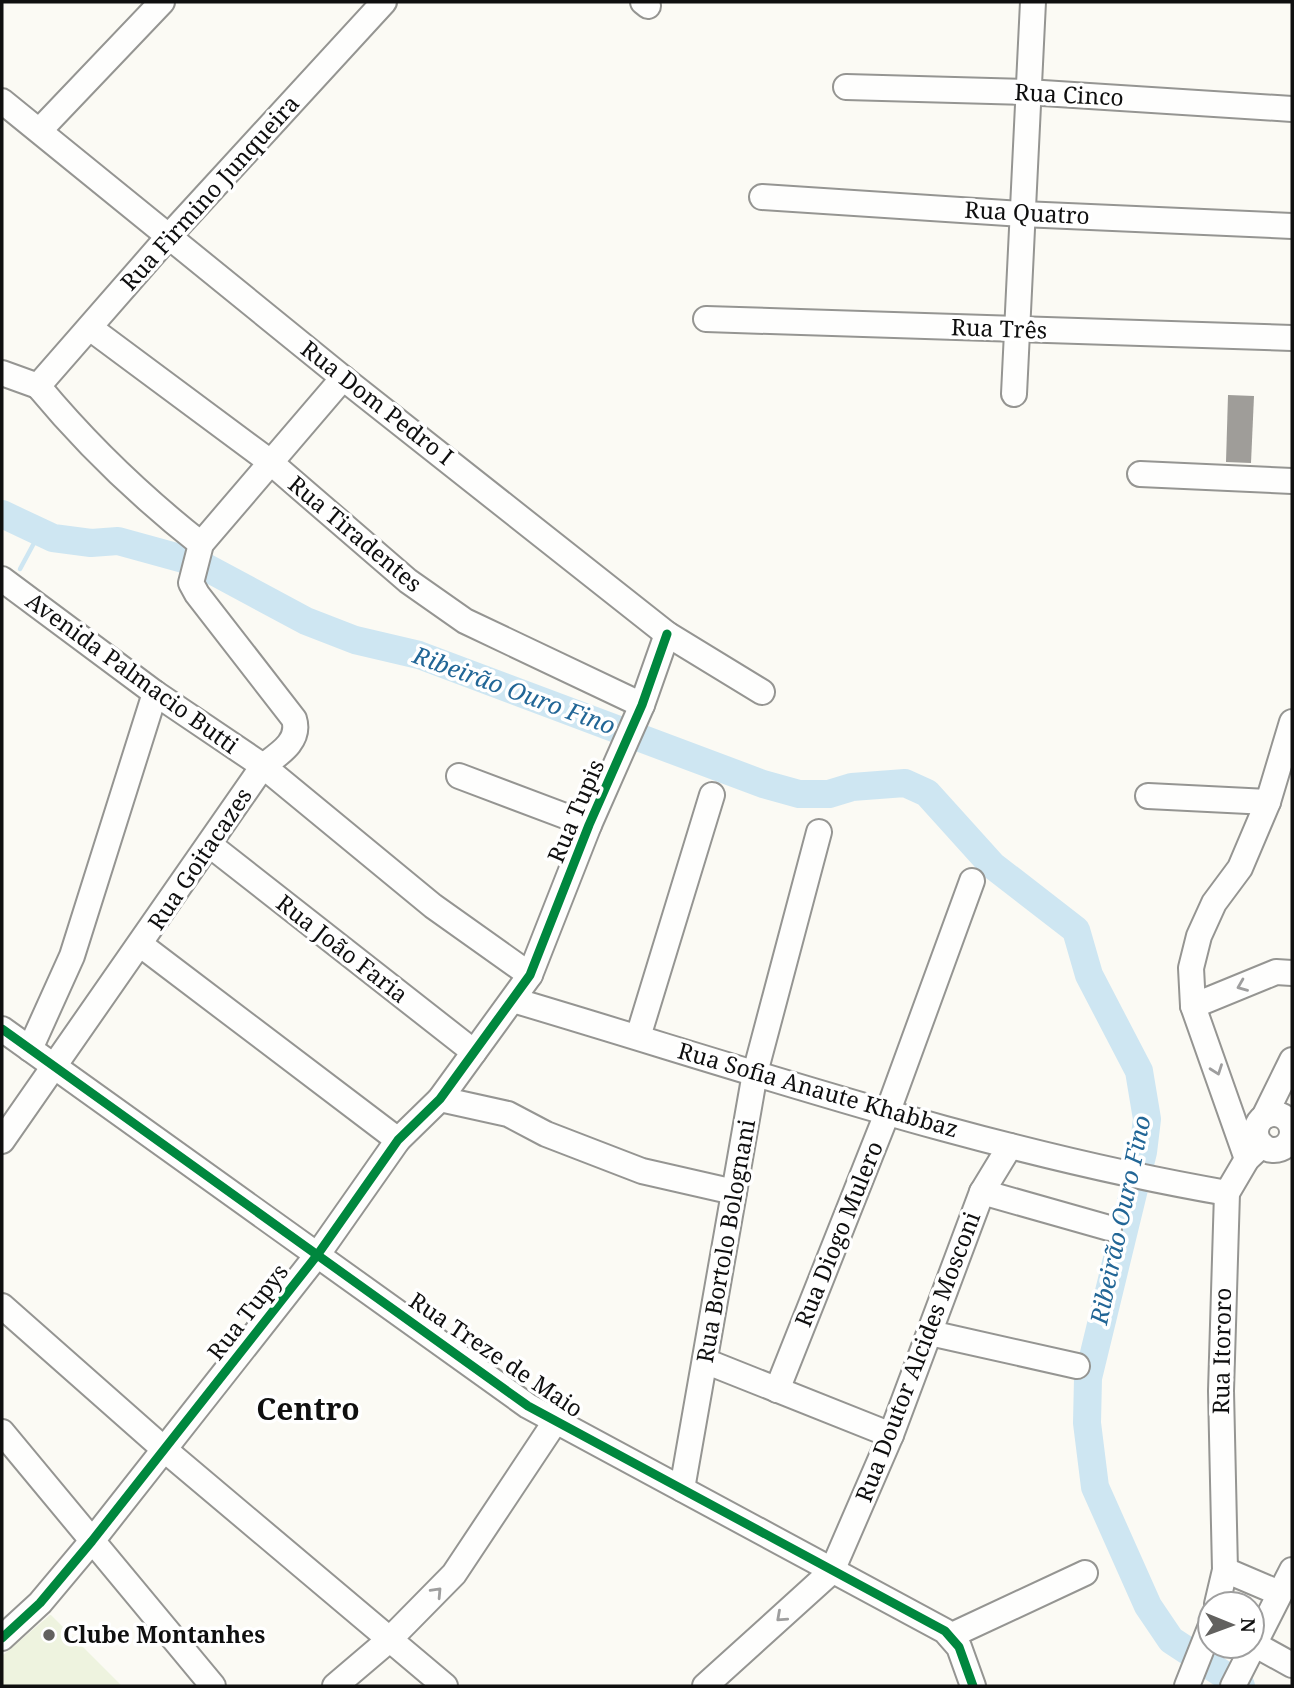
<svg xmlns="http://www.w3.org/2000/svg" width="1294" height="1688" viewBox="0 0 1294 1688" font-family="'Noto Serif',serif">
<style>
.pitch{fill:#eef3df}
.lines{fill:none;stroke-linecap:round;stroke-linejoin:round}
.stream{stroke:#cee6f2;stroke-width:4.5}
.river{stroke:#cee6f2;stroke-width:28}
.building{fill:#9f9d99}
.minor-casing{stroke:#959592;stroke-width:28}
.minor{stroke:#fefefd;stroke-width:24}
.cycleway-casing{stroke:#fff;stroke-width:13}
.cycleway{stroke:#00873e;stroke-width:9}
.oneway{stroke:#9e9e9e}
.poi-dot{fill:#62615f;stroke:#fff;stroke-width:2.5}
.labels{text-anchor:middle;stroke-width:7;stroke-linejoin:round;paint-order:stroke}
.street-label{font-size:23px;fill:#0f0f0f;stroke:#fff}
.poi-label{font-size:23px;font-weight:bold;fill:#0f0f0f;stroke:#fff;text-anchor:start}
.water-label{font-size:24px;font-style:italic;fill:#226696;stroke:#fff}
.district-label{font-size:30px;font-weight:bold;fill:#0f0f0f;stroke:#fff}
</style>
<rect width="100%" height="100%" fill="#fbfaf4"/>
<!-- pitch -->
<path class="pitch" d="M 50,1615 L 51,1615 L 122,1686 L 2,1686 L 2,1656 Z"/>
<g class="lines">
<!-- stream -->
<path class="stream" d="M 20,569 L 40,532"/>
<!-- river -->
<path class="river" d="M 2,514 L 53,538 L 91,543 L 118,541 L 198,563 L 306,621 L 355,640 L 419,655 L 763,784 L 799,794 L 829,794 L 852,787 L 905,783 L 927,793 L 992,865 L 1076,930 L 1089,975 L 1139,1071 L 1147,1119 L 1143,1152 L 1088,1378 L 1087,1423 L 1095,1487 L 1148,1606 L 1171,1640 L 1241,1686"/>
</g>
<!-- building -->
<path class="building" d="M 1228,395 L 1254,396 L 1251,463 L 1226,462 Z"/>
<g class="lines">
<defs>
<g id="minor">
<path d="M 643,2 L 648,6"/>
<path d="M 846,87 L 1027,92 L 1292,109"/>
<path d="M 2,101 L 343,378 L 667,634 L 762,692"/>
<path d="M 40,130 L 162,2"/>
<path d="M 762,197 L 1022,214 L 1292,226"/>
<path d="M 706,319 L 1292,338"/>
<path d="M 90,328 L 269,461 L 408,581 L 465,621 L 642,705"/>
<path d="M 2,373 L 38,386"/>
<path d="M 38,386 L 169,236 L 384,2"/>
<path d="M 38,386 C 87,445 140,496 201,544"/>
<path d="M 1014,394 L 1033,2"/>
<path d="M 1140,474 L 1292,481"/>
<path d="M 2,579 L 155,693 L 263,766 L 433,906 L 530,975"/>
<path d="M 459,776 L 589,825"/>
<path d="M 1148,796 L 1268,802"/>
<path d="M 210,845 L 474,1052"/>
<path d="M 141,945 L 398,1140"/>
<path d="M 513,1000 C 749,1070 984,1151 1227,1193"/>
<path d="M 1193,1006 L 1276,972 L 1292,973"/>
<path d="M 2,1029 L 528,1406 L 945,1631 L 959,1647 L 973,1686"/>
<path d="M 638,1037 L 712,795"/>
<path d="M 30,1049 L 72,956 L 155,693"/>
<path d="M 440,1099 L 508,1114 L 546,1134 L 642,1171 L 734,1192"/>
<circle cx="1274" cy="1132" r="18"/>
<path d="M 1264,1117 L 1292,1060"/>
<path d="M 2,1141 L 263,766 C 279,754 301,741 294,719 L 197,594 L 191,583 L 201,544 L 343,378"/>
<path d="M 1247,1159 L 1193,1006 L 1191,968 L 1199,936 L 1214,903 L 1240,868 L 1268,802 L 1292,722"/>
<path d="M 982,1192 L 1109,1228"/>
<path d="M 2,1306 L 165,1450 L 445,1686"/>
<path d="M 930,1333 L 1077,1366"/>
<path d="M 705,1361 L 891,1435"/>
<path d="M 777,1390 L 888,1111 L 972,881"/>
<path d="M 2,1432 L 213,1686"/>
<path d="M 682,1489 L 755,1073 L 819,832"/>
<path d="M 1225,1570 L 1279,1593"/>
<path d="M 1217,1604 L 1225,1570 L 1221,1391 L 1227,1193 L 1247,1159 L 1262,1145"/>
<path d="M 950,1636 L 1085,1573"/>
<path d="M 2,1638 L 40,1603 L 92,1541 L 318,1254 L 398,1140 L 440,1099 L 530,975 L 589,825 L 642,705 L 667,634"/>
<path d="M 1254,1644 L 1292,1665"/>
<path d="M 335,1686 L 389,1640 L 454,1574 L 555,1422"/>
<path d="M 705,1686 L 832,1571 L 891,1435 L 982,1192 L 1010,1146"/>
<path d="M 1187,1686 L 1210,1628"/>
<path d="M 1233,1686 L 1292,1570"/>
</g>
</defs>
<!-- minor casing -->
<use href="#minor" class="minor-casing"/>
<!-- minor -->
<use href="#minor" class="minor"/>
<defs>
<g id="cycleway">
<path d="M 2,1029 L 528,1406 L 945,1631 L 959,1647 L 973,1686"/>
<path d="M 2,1638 L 40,1603 L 92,1541 L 318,1254 L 398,1140 L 440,1099 L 530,975 L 589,825 L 642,705 L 667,634"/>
</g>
</defs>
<!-- cycleway casing -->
<use href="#cycleway" class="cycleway-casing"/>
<!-- cycleway -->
<use href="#cycleway" class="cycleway"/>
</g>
<!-- one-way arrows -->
<defs><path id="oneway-chevron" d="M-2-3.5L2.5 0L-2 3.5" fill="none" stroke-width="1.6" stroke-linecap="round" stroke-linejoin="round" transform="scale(1.75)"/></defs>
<g class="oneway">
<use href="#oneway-chevron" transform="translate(1242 986) rotate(158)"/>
<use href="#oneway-chevron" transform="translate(1217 1070) rotate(70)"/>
<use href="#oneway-chevron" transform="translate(437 1592) rotate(-47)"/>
<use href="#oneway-chevron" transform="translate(781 1617) rotate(138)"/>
</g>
<!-- markers -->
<circle class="poi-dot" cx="49" cy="1635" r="7"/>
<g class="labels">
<!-- street labels -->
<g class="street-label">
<text transform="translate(1069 95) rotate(3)" y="8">Rua Cinco</text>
<text transform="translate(210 193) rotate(-48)" y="8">Rua Firmino Junqueira</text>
<text transform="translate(1027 213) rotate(3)" y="8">Rua Quatro</text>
<text transform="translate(999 329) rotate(2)" y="8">Rua Três</text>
<text transform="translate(377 403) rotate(38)" y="8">Rua Dom Pedro I</text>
<text transform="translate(355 534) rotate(40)" y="8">Rua Tiradentes</text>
<text transform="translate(132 673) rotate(36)" y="8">Avenida Palmacio Butti</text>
<text transform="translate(576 811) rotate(-67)" y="8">Rua Tupis</text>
<text transform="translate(200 859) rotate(-56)" y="8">Rua Goitacazes</text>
<text transform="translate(342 949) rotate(38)" y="8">Rua João Faria</text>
<text transform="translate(818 1090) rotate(16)" y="8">Rua Sofia Anaute Khabbaz</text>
<text transform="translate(839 1234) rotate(-68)" y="8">Rua Diogo Mulero</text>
<text transform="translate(726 1241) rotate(-80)" y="8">Rua Bortolo Bolognani</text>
<text transform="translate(248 1312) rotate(-52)" y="8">Rua Tupys</text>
<text transform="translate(1222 1351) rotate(-89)" y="8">Rua Itororo</text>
<text transform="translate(496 1355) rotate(34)" y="8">Rua Treze de Maio</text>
<text transform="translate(918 1357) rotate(-69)" y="8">Rua Doutor Alcides Mosconi</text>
</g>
<!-- poi labels -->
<g class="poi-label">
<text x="63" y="1643">Clube Montanhes</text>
</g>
<!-- water labels -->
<g class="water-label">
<text transform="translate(514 691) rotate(20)" y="8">Ribeirão Ouro Fino</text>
<text transform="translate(1121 1220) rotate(-78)" y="8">Ribeirão Ouro Fino</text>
</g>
<!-- district labels -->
<g class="district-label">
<text x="308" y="1420">Centro</text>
</g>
</g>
<!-- border -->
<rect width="1294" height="1688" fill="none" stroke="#0f0f0f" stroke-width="7"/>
<!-- north arrow -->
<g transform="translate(1231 1625) rotate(91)"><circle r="33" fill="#ffffff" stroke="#9f9f9f" stroke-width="2"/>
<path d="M0-5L12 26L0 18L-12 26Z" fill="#62615f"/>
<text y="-10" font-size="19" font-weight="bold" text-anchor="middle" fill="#0f0f0f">N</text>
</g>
</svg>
